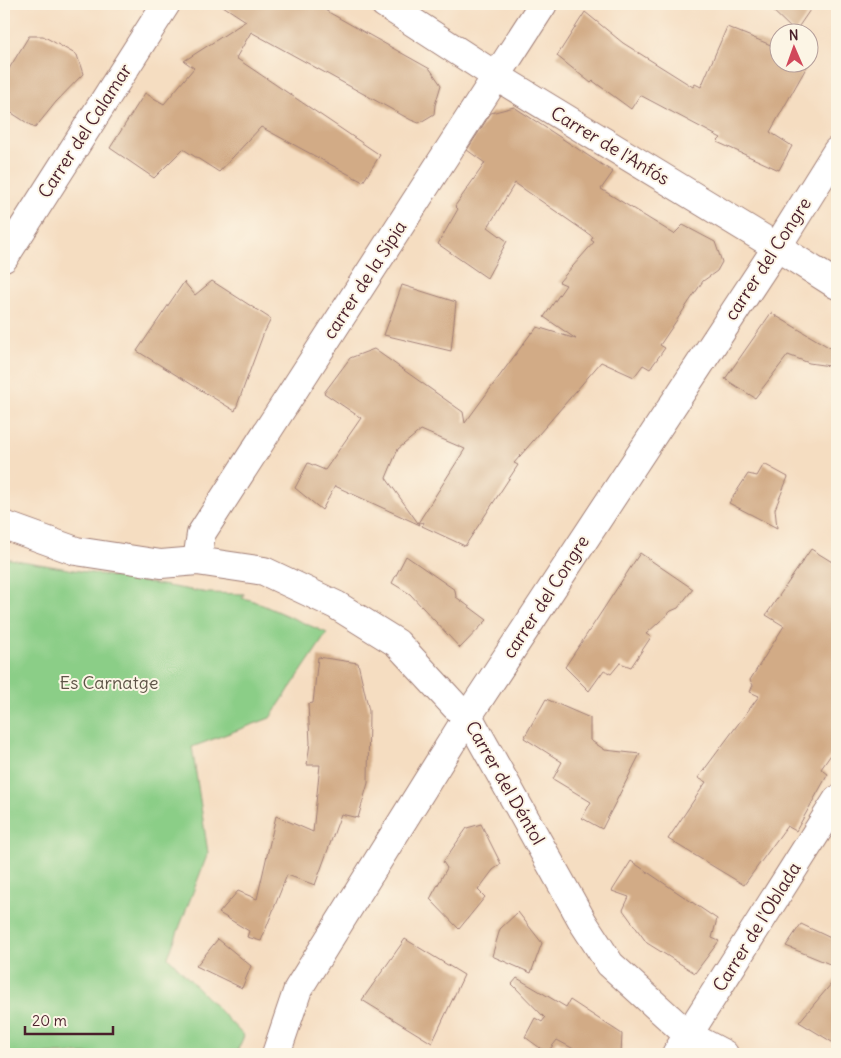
<svg xmlns="http://www.w3.org/2000/svg" width="841" height="1058" viewBox="0 0 841 1058" font-family="Delius,sans-serif">
<style>
.green{fill:#8bce87;stroke:#6a7659}
.building{fill:#d2ab86;fill-rule:evenodd}
.lines{fill:none;stroke-linecap:round;stroke-linejoin:round}
.minor-casing{stroke:#a07e76;stroke-width:30}
.minor{stroke:#fff;stroke-width:28}
.labels{text-anchor:middle;stroke-width:4;stroke-linejoin:round;paint-order:stroke}
.street-label{font-size:18px;fill:#4a1f2b;stroke:#fcf5e5}
.park-label{font-size:18px;fill:#5e5447;stroke:#fcf5e5}
</style>
<rect width="100%" height="100%" fill="#fcf5e5"/>
<filter id="ink" filterUnits="userSpaceOnUse"><feTurbulence type="fractalNoise" baseFrequency=".02" numOctaves="2"/><feDisplacementMap in="SourceGraphic" scale="10" xChannelSelector="R" yChannelSelector="G"/><feConvolveMatrix kernelMatrix="1 2 1 2 8 2 1 2 1" color-interpolation-filters="sRGB"/></filter>
<filter id="wash" filterUnits="userSpaceOnUse"><feTurbulence type="fractalNoise" baseFrequency=".0096" numOctaves="4" result="noise"/><feDisplacementMap in="SourceGraphic" scale="20" xChannelSelector="R" yChannelSelector="G"/><feGaussianBlur stdDeviation="1.12" result="paint"/><feColorMatrix in="noise" values="0 0 0 0 0 0 0 0 0 0 0 0 0 0 0 0 0 1.4 0 .05"/><feComposite in="paint" operator="in"/></filter>
<g filter="url(#wash)">
<rect width="100%" height="100%" fill="#f5ddc1"/>
<!-- green -->
<path class="green" d="M 4,558 L 208,593 L 244,594 L 242,598 L 251,600 L 327,633 L 270,718 L 192,747 L 208,853 L 168,957 L 244,1036 L 236,1054 L 4,1054 Z"/>
<g id="blocks">
<!-- building -->
<g class="building">
<path d="M 220,4 L 314,4 L 430,69 L 441,85 L 435,105 L 434,114 L 419,123 L 411,120 L 251,32 L 236,58 L 380,155 L 363,182 L 261,127 L 219,172 L 183,149 L 154,178 L 110,148 L 145,93 L 164,104 L 194,68 L 184,61 L 246,21 Z"/>
<path d="M 766,4 L 814,4 L 795,32 Z"/>
<path d="M 585,12 L 623,43 L 693,87 L 695,84 L 701,87 L 727,27 L 778,48 L 778,62 L 808,62 L 808,60 L 810,61 L 770,132 L 792,146 L 779,170 L 717,142 L 721,138 L 640,95 L 631,109 L 593,81 L 591,83 L 557,56 Z"/>
<path d="M 29,36 L 43,36 L 77,55 L 83,74 L 56,102 L 35,128 L 4,108 L 4,77 Z"/>
<path d="M 514,107 L 613,172 L 601,189 L 674,234 L 683,225 L 715,242 L 722,262 L 717,271 L 703,281 L 660,345 L 665,348 L 650,369 L 643,365 L 634,377 L 601,362 L 514,463 L 518,465 L 465,546 L 422,526 L 424,522 L 419,523 L 420,525 L 335,486 L 322,510 L 295,488 L 308,463 L 325,470 L 361,418 L 324,393 L 350,358 L 374,349 L 463,412 L 465,423 L 532,332 L 533,333 L 537,327 L 576,339 L 544,317 L 566,285 L 559,282 L 594,242 L 591,240 L 593,237 L 515,183 L 488,227 L 507,241 L 487,278 L 438,244 L 458,209 L 455,206 L 485,163 L 467,150 L 491,113 ZM 421,430 L 465,449 L 418,523 L 386,478 L 398,449 Z"/>
<path d="M 212,281 L 271,319 L 263,335 L 235,411 L 137,351 L 184,282 L 195,295 Z"/>
<path d="M 402,285 L 456,302 L 451,351 L 384,335 Z"/>
<path d="M 771,313 L 837,352 L 837,367 L 809,363 L 788,355 L 755,398 L 725,379 Z"/>
<path d="M 764,464 L 788,477 L 775,509 L 777,528 L 729,503 L 748,474 L 757,476 Z"/>
<path d="M 811,549 L 837,565 L 837,746 L 821,769 L 828,774 L 796,831 L 787,826 L 744,885 L 668,839 L 706,782 L 698,778 L 759,696 L 750,692 L 753,685 L 750,680 L 784,626 L 766,615 Z"/>
<path d="M 640,553 L 693,589 L 678,608 L 671,611 L 646,634 L 651,637 L 631,667 L 620,663 L 611,674 L 604,670 L 589,691 L 565,667 L 595,622 Z"/>
<path d="M 406,556 L 455,590 L 456,597 L 487,620 L 460,648 L 410,594 L 392,583 Z"/>
<path d="M 318,657 L 358,663 L 369,711 L 368,783 L 358,818 L 341,814 L 315,885 L 287,875 L 261,941 L 247,937 L 249,931 L 219,913 L 238,891 L 257,899 L 276,816 L 313,832 L 320,765 L 307,765 L 310,743 L 308,704 L 313,703 Z"/>
<path d="M 546,699 L 590,718 L 590,740 L 605,750 L 640,754 L 602,829 L 582,818 L 591,802 L 553,779 L 562,762 L 524,738 Z"/>
<path d="M 481,824 L 501,864 L 493,870 L 478,890 L 485,897 L 459,929 L 430,899 L 447,868 L 443,862 L 467,828 Z"/>
<path d="M 631,861 L 717,919 L 712,938 L 719,941 L 695,973 L 647,943 L 623,910 L 629,897 L 612,891 Z"/>
<path d="M 518,912 L 542,943 L 531,973 L 492,956 L 500,929 Z"/>
<path d="M 801,924 L 837,941 L 837,967 L 786,946 Z"/>
<path d="M 218,939 L 251,966 L 242,988 L 196,966 Z"/>
<path d="M 405,939 L 464,975 L 432,1043 L 362,1000 Z"/>
<path d="M 837,977 L 837,1045 L 799,1022 Z"/>
<path d="M 517,978 L 566,1007 L 570,1000 L 622,1034 L 621,1054 L 583,1054 L 557,1040 L 547,1053 L 525,1037 L 535,1018 L 542,1022 L 545,1018 L 512,984 Z"/>
</g>
</g>
</g>
<g filter="url(#ink)">
<use href="#blocks" fill-opacity="0" stroke="#a07e76" stroke-width="1"/>
<g class="lines">
<defs>
<g id="minor">
<path d="M 385,4 L 496,76 L 777,247 L 837,285"/>
<path d="M 4,258 L 166,4"/>
<path d="M 4,525 L 76,551 L 161,564 L 197,561 L 264,571 L 336,605 L 397,643 L 455,706 L 468,716 L 584,924 L 610,964 L 688,1035 L 724,1054"/>
<path d="M 197,561 L 201,534 L 543,4"/>
<path d="M 276,1054 L 298,989 L 468,716 L 777,247 L 837,151"/>
<path d="M 676,1054 L 837,800"/>
</g>
</defs>
<!-- minor casing -->
<use href="#minor" class="minor-casing"/>
<!-- minor -->
<use href="#minor" class="minor"/>
</g>
</g>
<g class="labels">
<!-- street labels -->
<g class="street-label">
<text transform="translate(85 131) rotate(-57)" y="6">Carrer del Calamar</text>
<text transform="translate(610 146) rotate(31)" y="6">Carrer de l'Anfós</text>
<text transform="translate(768 259) rotate(-57)" y="6">carrer del Congre</text>
<text transform="translate(365 280) rotate(-57)" y="6">carrer de la Sípia</text>
<text transform="translate(546 597) rotate(-57)" y="6">carrer del Congre</text>
<text transform="translate(505 783) rotate(60)" y="6">Carrer del Déntol</text>
<text transform="translate(757 927) rotate(-58)" y="6">Carrer de l'Oblada</text>
</g>
<!-- park labels -->
<g class="park-label">
<text x="109" y="689">Es Carnatge</text>
</g>
</g>
<!-- margin -->
<rect width="841" height="1058" fill="none" stroke="#fcf5e5" stroke-width="20"/>
<!-- north arrow -->
<g transform="translate(794 48) rotate(358)"><circle r="24" fill="#fcf5e5" stroke="#b59f9b"/>
<path d="M0-4L9 19L0 12L-9 19Z" fill="#d1495b"/>
<text y="-8" font-size="14" font-weight="bold" text-anchor="middle" fill="#4a1f2b">N</text>
</g>
<!-- scale -->
<path d="M25 1026v8h88v-8" fill="none" stroke="#4a1f2b" stroke-width="2.5"/>
<text x="32" y="1026" font-size="15" fill="#4a1f2b" stroke="#fcf5e5" stroke-width="4" paint-order="stroke">20 m</text>
</svg>
